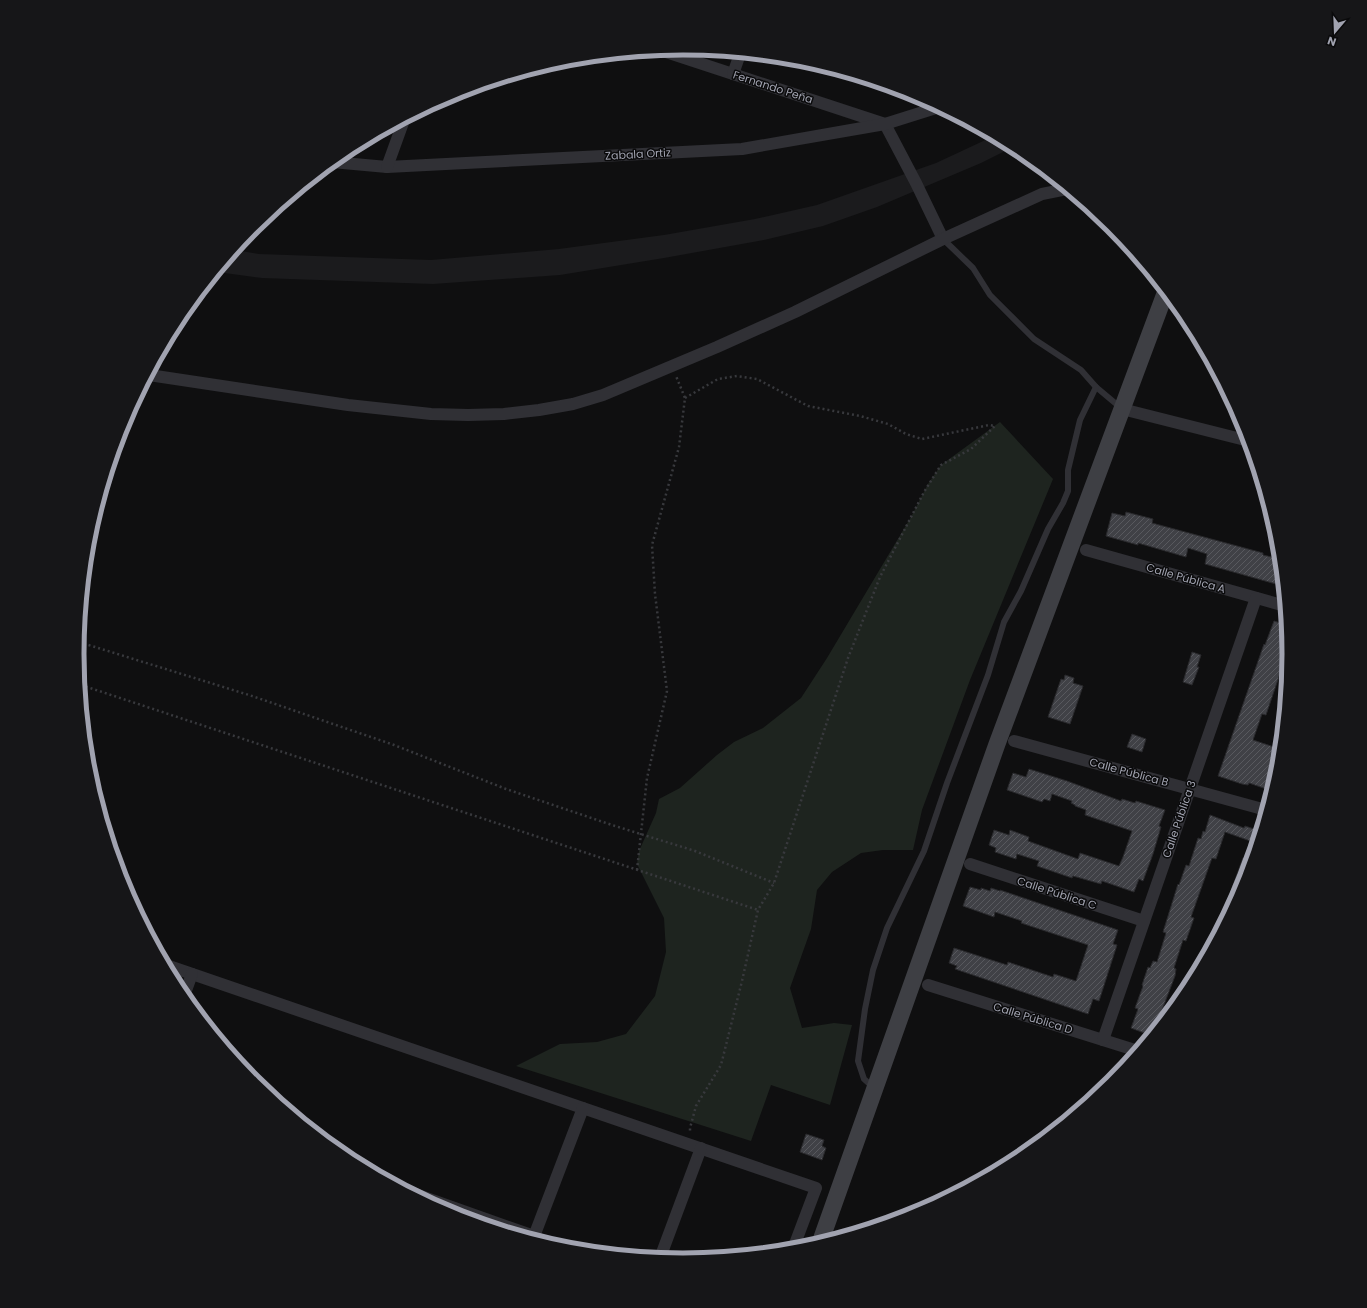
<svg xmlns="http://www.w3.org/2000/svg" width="1367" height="1308" viewBox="0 0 1367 1308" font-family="Poppins,sans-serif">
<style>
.built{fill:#1b1b1d}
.green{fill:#1e241f}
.building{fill:url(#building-hatch);stroke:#29292c}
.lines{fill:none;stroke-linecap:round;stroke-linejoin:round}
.path{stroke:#38393d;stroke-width:2.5;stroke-dasharray:2 3;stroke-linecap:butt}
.lane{stroke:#303035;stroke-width:6}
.street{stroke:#303035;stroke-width:12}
.secondary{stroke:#3e3f44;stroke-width:17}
.labels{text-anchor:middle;stroke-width:3;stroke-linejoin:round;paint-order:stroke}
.street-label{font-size:11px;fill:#a1a3b0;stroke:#0a0a0b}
.rim{fill:none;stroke:#a1a3b0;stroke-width:5}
</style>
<defs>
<pattern id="building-hatch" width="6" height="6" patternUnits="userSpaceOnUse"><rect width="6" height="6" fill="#404146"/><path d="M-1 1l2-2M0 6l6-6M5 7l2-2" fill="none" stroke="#58595e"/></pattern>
</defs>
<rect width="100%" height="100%" fill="#0f0f10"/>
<!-- built -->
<path class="built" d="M 994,136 L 1013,147 L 981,163 L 877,207 L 823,226 L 764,240 L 664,258 L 560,275 L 433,284 L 262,278 L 217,272 L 235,250 L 259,254 L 431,260 L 559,249 L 664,235 L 755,219 L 817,205 L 936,163 Z"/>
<!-- green -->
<path class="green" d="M 1000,422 L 1053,479 L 970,680 L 922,810 L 913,850 L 883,850 L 861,853 L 832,872 L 817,890 L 811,929 L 790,988 L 802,1028 L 834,1023 L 852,1025 L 830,1105 L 771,1085 L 751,1141 L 516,1066 L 560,1044 L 597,1042 L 626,1034 L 655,996 L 666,952 L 664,918 L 637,864 L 639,851 L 656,813 L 659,799 L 680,788 L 717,755 L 734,742 L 763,728 L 801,698 L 827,658 L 911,517 L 928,484 L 941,465 Z"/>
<!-- building -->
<g class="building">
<path d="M 1126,512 L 1153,519 L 1152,523 L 1263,553 L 1263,555 L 1280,559 L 1283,586 L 1205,564 L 1207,554 L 1188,548 L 1186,557 L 1138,543 L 1138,545 L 1106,536 L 1112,513 L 1125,516 Z"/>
<path d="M 1274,621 L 1287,625 L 1289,647 L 1266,715 L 1262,714 L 1253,740 L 1280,749 L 1278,772 L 1272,791 L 1249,783 L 1248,785 L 1242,784 L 1218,776 L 1264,644 L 1265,645 Z"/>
<path d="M 1192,652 L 1201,655 L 1197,667 L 1199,667 L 1192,685 L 1183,682 Z"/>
<path d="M 1065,675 L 1074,678 L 1073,683 L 1083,686 L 1070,724 L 1048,717 L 1061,679 L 1064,680 Z"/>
<path d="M 1132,734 L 1146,739 L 1142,752 L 1127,747 Z"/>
<path d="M 1029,769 L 1067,781 L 1121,801 L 1122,799 L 1135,803 L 1136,801 L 1165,810 L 1159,826 L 1161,827 L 1153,854 L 1143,881 L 1139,879 L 1134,892 L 1102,881 L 1101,884 L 1073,876 L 1072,878 L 1037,866 L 1039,861 L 1017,854 L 1016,859 L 995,852 L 996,848 L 989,845 L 994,830 L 1009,835 L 1010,830 L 1029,837 L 1028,841 L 1078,859 L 1080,853 L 1119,866 L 1123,857 L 1132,831 L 1085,815 L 1086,810 L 1075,806 L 1075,805 L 1071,803 L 1072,801 L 1052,794 L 1050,801 L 1044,799 L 1042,802 L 1007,790 L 1013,773 L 1026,777 Z"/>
<path d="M 1210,815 L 1244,828 L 1245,826 L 1260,831 L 1256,843 L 1225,832 L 1216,859 L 1212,858 L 1191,917 L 1194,918 L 1186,941 L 1183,940 L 1174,968 L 1176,969 L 1175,976 L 1154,1031 L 1153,1033 L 1148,1032 L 1147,1034 L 1131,1028 L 1138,1009 L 1135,1008 L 1143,986 L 1142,985 L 1148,967 L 1150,968 L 1153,961 L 1157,962 L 1166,933 L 1163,932 L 1178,884 L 1179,885 L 1186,865 L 1189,866 L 1198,838 L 1201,839 L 1203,831 L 1205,832 Z"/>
<path d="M 1243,858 L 1251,860 L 1243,886 L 1229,912 L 1224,910 Z"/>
<path d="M 970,887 L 981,890 L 981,888 L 990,891 L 991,888 L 1000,891 L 1000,890 L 1118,930 L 1113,944 L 1117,945 L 1099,1001 L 1093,999 L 1088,1014 L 955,969 L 957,966 L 949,963 L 954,948 L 1007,965 L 1008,962 L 1053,977 L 1054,974 L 1076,981 L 1088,945 L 1021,923 L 1022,921 L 995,912 L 994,917 L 963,906 Z"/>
<path d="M 806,1134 L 824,1140 L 822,1146 L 826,1148 L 822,1160 L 800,1152 Z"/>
</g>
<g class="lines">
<!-- path -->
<g class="path">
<path d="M 685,398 L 718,379 L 737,376 L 757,379 L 808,406 L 860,416 L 888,424 L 906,434 L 922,439 L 989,425 L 995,426 L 971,449 L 941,465 L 924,492 L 880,577 L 848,658 L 774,883 L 758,910 L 742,981 L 721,1065 L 696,1106 L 690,1128 L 690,1132"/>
<path d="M 79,642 L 249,695 L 394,745 L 506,789 L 612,825 L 695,851 L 774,883"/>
<path d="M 81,685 L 758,910"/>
<path d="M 637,870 L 647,778 L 667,691 L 655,594 L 652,545 L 679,447 L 685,398 L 676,376"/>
</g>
<!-- lane -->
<g class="lane">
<path d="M 943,239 L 973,268 L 990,295 L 1034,339 L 1081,370 L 1096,387 L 1121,408"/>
<path d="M 873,1087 L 864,1079 L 858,1061 L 865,1009 L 873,970 L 887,928 L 924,851 L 947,783 L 988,675 L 1004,622 L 1021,591 L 1048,529 L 1063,503 L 1068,491 L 1068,470 L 1080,420 L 1096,387"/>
</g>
<!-- street -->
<g class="street">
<path d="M 660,50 L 885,124 L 916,183 L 943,239"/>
<path d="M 733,74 L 740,54"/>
<path d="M 332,162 L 387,167 L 742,149 L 885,124 L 939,107"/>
<path d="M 387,167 L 404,120"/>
<path d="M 149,375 L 348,405 L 431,414 L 468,415 L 504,414 L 539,410 L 573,404 L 603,395 L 717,347 L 795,312 L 943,239 L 1042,194 L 1062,190 L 1069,190"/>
<path d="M 1122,409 L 1249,441"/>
<path d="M 1086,550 L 1285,606"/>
<path d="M 1014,741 L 1266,810"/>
<path d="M 970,864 L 1144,921"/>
<path d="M 166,965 L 816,1188 L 793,1249"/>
<path d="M 928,985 L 1138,1051"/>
<path d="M 184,996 L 192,974"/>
<path d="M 1103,1040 L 1256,598"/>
<path d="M 415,1194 L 534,1236"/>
<path d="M 533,1239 L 583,1108"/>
<path d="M 660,1258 L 701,1148"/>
</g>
<!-- secondary -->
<path class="secondary" d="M 820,1243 L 997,744 L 1166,291"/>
</g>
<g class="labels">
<!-- street labels -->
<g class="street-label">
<text transform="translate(773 87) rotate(18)" y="4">Fernando Peña</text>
<text transform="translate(638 154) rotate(-3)" y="4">Zabala Ortiz</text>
<text transform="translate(1186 578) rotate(16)" y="4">Calle Pública A</text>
<text transform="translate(1129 772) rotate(15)" y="4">Calle Pública B</text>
<text transform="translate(1179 819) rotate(-71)" y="4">Calle Pública 3</text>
<text transform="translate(1057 893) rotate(18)" y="4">Calle Pública C</text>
<text transform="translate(1033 1018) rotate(17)" y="4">Calle Pública D</text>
</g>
</g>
<!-- crop -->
<path d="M0 0H1367V1308H0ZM84 654a599 599 0 1 1 1198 0a599 599 0 1 1-1198 0Z" fill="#161618" fill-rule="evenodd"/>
<path class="rim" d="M84 654a599 599 0 1 1 1198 0a599 599 0 1 1-1198 0Z"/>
<!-- north arrow -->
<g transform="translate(1335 32) rotate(199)" stroke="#0a0a0b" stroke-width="3" paint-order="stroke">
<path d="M0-3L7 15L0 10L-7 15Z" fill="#a1a3b0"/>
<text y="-6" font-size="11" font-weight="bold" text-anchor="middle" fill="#a1a3b0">N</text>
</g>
</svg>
